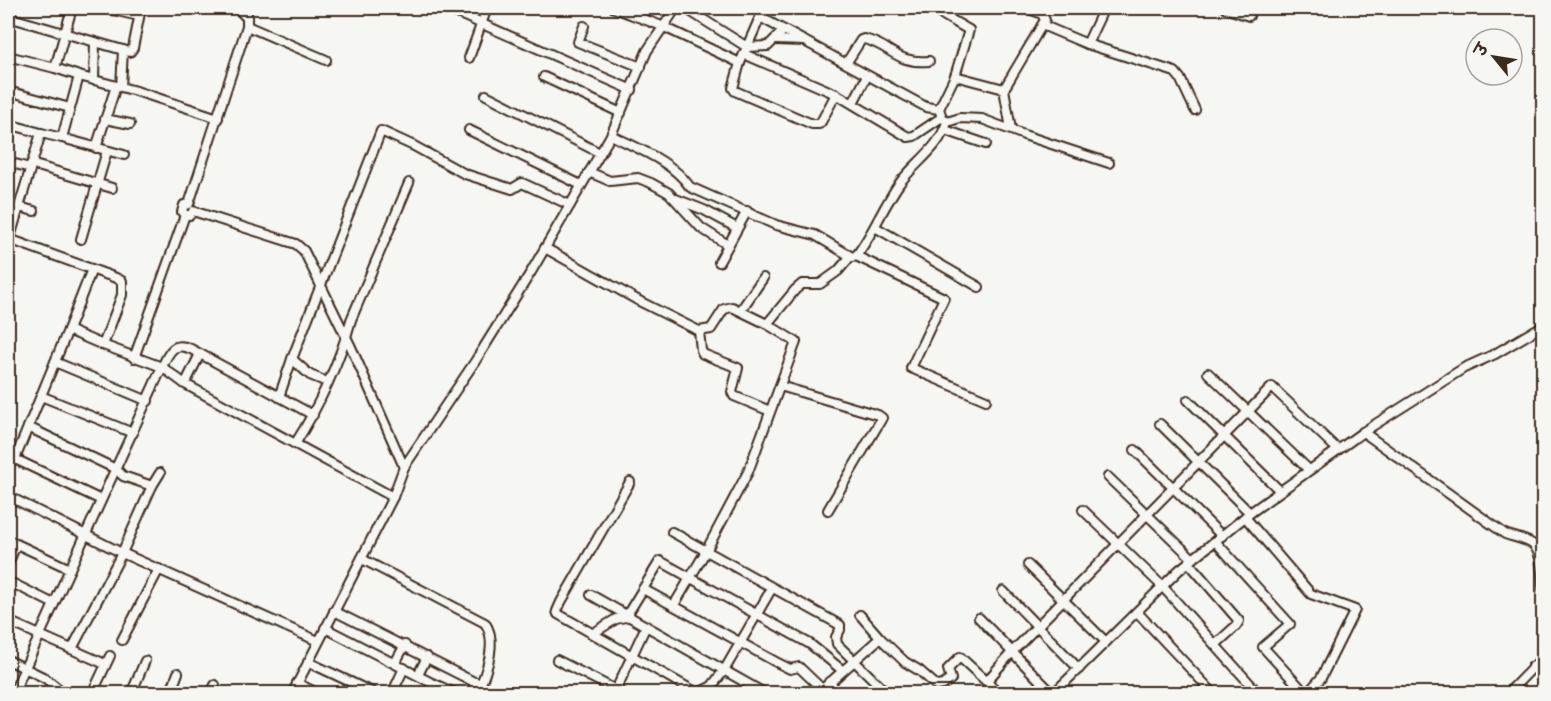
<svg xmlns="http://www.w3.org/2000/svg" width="1551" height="701" viewBox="0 0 1551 701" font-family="'Patrick Hand','Playpen Sans Deva',sans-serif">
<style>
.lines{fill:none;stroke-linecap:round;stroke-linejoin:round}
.minor-casing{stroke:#3b2a1e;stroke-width:12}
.minor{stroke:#f6f6f2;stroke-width:8}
</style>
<rect width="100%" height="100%" fill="#f6f6f2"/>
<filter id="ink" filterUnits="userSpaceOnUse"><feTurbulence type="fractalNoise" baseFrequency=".0167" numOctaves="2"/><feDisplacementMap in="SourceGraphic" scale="12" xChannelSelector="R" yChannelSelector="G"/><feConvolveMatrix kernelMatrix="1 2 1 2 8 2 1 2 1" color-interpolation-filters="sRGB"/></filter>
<g filter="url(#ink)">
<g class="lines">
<defs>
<g id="minor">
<path d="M 104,8 L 139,16"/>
<path d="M 237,8 L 247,18"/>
<path d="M 446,8 L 632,90"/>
<path d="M 614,8 L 662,26 L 740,63 L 760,17 L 926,107 L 939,109"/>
<path d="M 685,8 L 747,47 L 768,46 L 784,30"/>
<path d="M 1026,8 L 1042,14 L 1045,20 L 1042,25"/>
<path d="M 1225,8 L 1249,16"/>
<path d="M 936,11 L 969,30 L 955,76"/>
<path d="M 8,17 L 130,52 L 133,48 L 141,8"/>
<path d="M 247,26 L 326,60"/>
<path d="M 584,26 L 578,42 L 641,67"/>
<path d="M 775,40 L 804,41"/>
<path d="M 1087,44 L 1104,8"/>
<path d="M 744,54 L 836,94 L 908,137 L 914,136 L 942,117"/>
<path d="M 8,56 L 55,68 L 72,8"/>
<path d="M 469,58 L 487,8"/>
<path d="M 847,62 L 861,40 L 864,39 C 891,45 895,64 929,61"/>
<path d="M 740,63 L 733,88 L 735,91 L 812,124 L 819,124 L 821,122 L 836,94"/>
<path d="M 79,76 L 136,91 L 218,118"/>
<path d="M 544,77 L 621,113"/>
<path d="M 94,80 L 95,42"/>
<path d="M 121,87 L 123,50"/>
<path d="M 1004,89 L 1011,129"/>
<path d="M 8,91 L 70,108"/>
<path d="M 486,95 L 600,153"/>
<path d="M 853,103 L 867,76"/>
<path d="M 105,119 L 130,124"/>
<path d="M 947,122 L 960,118 L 982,119 L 1024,135 L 1109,163"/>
<path d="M 8,124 L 41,133"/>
<path d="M 469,130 L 581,185"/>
<path d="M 945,130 L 986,144"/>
<path d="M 611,135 C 638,149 672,161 690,187 L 776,225 L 815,235 L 852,257 L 856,256 C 873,234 883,207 899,184 C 915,162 939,149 947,122 L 942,117 L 939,109 L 955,76 L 1004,89 L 1042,25 L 1087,44 L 1175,72 L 1180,78 L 1195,110"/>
<path d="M 62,138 L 124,155"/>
<path d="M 96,148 L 116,86"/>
<path d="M 8,162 L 30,168"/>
<path d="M 31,164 L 112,188"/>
<path d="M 589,172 L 610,181 L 638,178 L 651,183 L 669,193 L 701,228 L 728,245"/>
<path d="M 676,199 L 704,210 L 737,228"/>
<path d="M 19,207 L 34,211"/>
<path d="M 193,211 L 296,244 L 304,251 L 351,347 L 404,467"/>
<path d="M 185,215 L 182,212 L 184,205 L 189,204 L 247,26 L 247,8"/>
<path d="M 875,227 L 979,287"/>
<path d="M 9,239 L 116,278 L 122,281 L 122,295 L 103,345"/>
<path d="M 81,239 L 107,151"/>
<path d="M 8,244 L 41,133 L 62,138 L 79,76 L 55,68"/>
<path d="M 545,248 L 641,302 L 699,331 L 711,329 L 724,309 L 732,307 L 767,324 L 796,342 L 748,472 L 706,551 L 674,605"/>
<path d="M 856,256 L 944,298 L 911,368 L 986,400"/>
<path d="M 719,262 L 747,211"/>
<path d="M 741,310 L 763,278"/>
<path d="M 767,324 L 795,290 L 802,284 L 820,284 L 838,271 L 850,257"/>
<path d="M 68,330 L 92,269"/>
<path d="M 699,331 L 701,350 L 703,354 L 738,368 L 732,392 L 734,396 L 770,411"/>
<path d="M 134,358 L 185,215 L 190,215"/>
<path d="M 292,359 L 310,375 L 327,382"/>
<path d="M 55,362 L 148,401"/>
<path d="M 1208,373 L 1309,470"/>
<path d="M 185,384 L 200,354"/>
<path d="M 780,386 L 878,415 L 882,418 L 828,510"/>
<path d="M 41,396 L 133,433"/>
<path d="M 279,397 L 292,359 L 381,131 L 414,146 L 465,174 L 512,189 L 522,183 L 570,205"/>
<path d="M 1188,400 L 1280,491"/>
<path d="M 1160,424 L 1250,513"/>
<path d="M 28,427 L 116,469 L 123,476 L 152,486"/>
<path d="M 1363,432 L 1505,534 C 1513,537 1521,538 1529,542 C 1544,548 1541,578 1544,592"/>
<path d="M 295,444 C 318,408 340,361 351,320 L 409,183"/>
<path d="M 1135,450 L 1222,536"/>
<path d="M 8,456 L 15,459 L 68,330 L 103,345 L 162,367 L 185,384 L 393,497"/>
<path d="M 15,459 L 101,500"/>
<path d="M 1108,477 L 1193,559"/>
<path d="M 630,482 L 561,602 L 557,611 L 558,614 L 699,694"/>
<path d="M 8,496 L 122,553 L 318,641"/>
<path d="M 1083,510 L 1163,587 L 1259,694"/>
<path d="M 1245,517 L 1311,594 L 1355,610 L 1321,678 L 1307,694"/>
<path d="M 672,532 L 840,625 L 840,630 L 836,637 L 837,644 L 888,694"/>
<path d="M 8,540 L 70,569"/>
<path d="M 1215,541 L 1290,624 L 1263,647 L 1306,694"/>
<path d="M 362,559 L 485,623 C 497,640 488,667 481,684"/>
<path d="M 1189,563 L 1239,621 L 1236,626 L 1215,645"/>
<path d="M 8,564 L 16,545"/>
<path d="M 1028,565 L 1106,642"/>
<path d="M 8,581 L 54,604 L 162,367 C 169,352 173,341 191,349 L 313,415"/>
<path d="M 643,589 L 776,662 L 790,669 L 799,667 L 822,689"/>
<path d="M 1003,591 L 1079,669"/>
<path d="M 591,595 L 766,694"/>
<path d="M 334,611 L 498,694"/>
<path d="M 1137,612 L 1214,694"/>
<path d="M 627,615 L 660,561 L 810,644 L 842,670"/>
<path d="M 860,615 L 880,638 L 905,662 L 920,671 L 937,686 L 943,685 L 951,679 L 948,669 L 960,657 L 1000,694"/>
<path d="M 979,618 L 1053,694"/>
<path d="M 8,621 L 105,664"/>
<path d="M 325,628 L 432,683 L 457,694"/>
<path d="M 592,634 L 616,619 L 630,616"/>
<path d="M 122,640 L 159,569"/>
<path d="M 72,649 L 122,553 L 152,486 L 160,473"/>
<path d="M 8,660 L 45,678 L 65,694"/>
<path d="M 557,660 L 624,694"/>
<path d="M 308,662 L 376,694"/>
<path d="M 395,663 L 405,645"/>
<path d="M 1532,667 L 1544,676"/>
<path d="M 418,675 L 427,657"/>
<path d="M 987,681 L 1012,652 L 1272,387 L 1337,449"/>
<path d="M 829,682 L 840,694"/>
<path d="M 297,683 L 319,694"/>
<path d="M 698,693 L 712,686 L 725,669 L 772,588"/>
<path d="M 13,694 L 54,604"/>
<path d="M 92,694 L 110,656"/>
<path d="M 131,694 L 145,661"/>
<path d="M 170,694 L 178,673"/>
<path d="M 211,694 L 215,685"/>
<path d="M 292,694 L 393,497 L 404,467 L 476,360 L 531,272 L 611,135 L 647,51 L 676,8"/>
<path d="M 392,694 L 404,668"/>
<path d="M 471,694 L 476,682"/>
<path d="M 614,694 L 646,626"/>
<path d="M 817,694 L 880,638"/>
<path d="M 1053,694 L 1179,570 L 1250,513 L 1363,432 L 1464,368 L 1495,354 L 1544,325"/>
<path d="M 1507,694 L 1544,656"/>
</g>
</defs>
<!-- minor casing -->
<use href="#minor" class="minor-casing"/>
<!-- minor -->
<use href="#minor" class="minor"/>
</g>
</g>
<!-- margin -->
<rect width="1551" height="701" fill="none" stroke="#f6f6f2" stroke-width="30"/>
<rect x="15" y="15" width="1521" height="671" fill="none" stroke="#3b2a1e" stroke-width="2" filter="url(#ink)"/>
<!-- north arrow -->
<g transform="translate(1494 57) rotate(300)"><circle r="28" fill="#f6f6f2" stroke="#aba49d" stroke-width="1.5"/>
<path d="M0-4.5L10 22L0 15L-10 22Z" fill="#3b2a1e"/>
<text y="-9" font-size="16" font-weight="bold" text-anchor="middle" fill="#3b2a1e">उ</text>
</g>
</svg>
